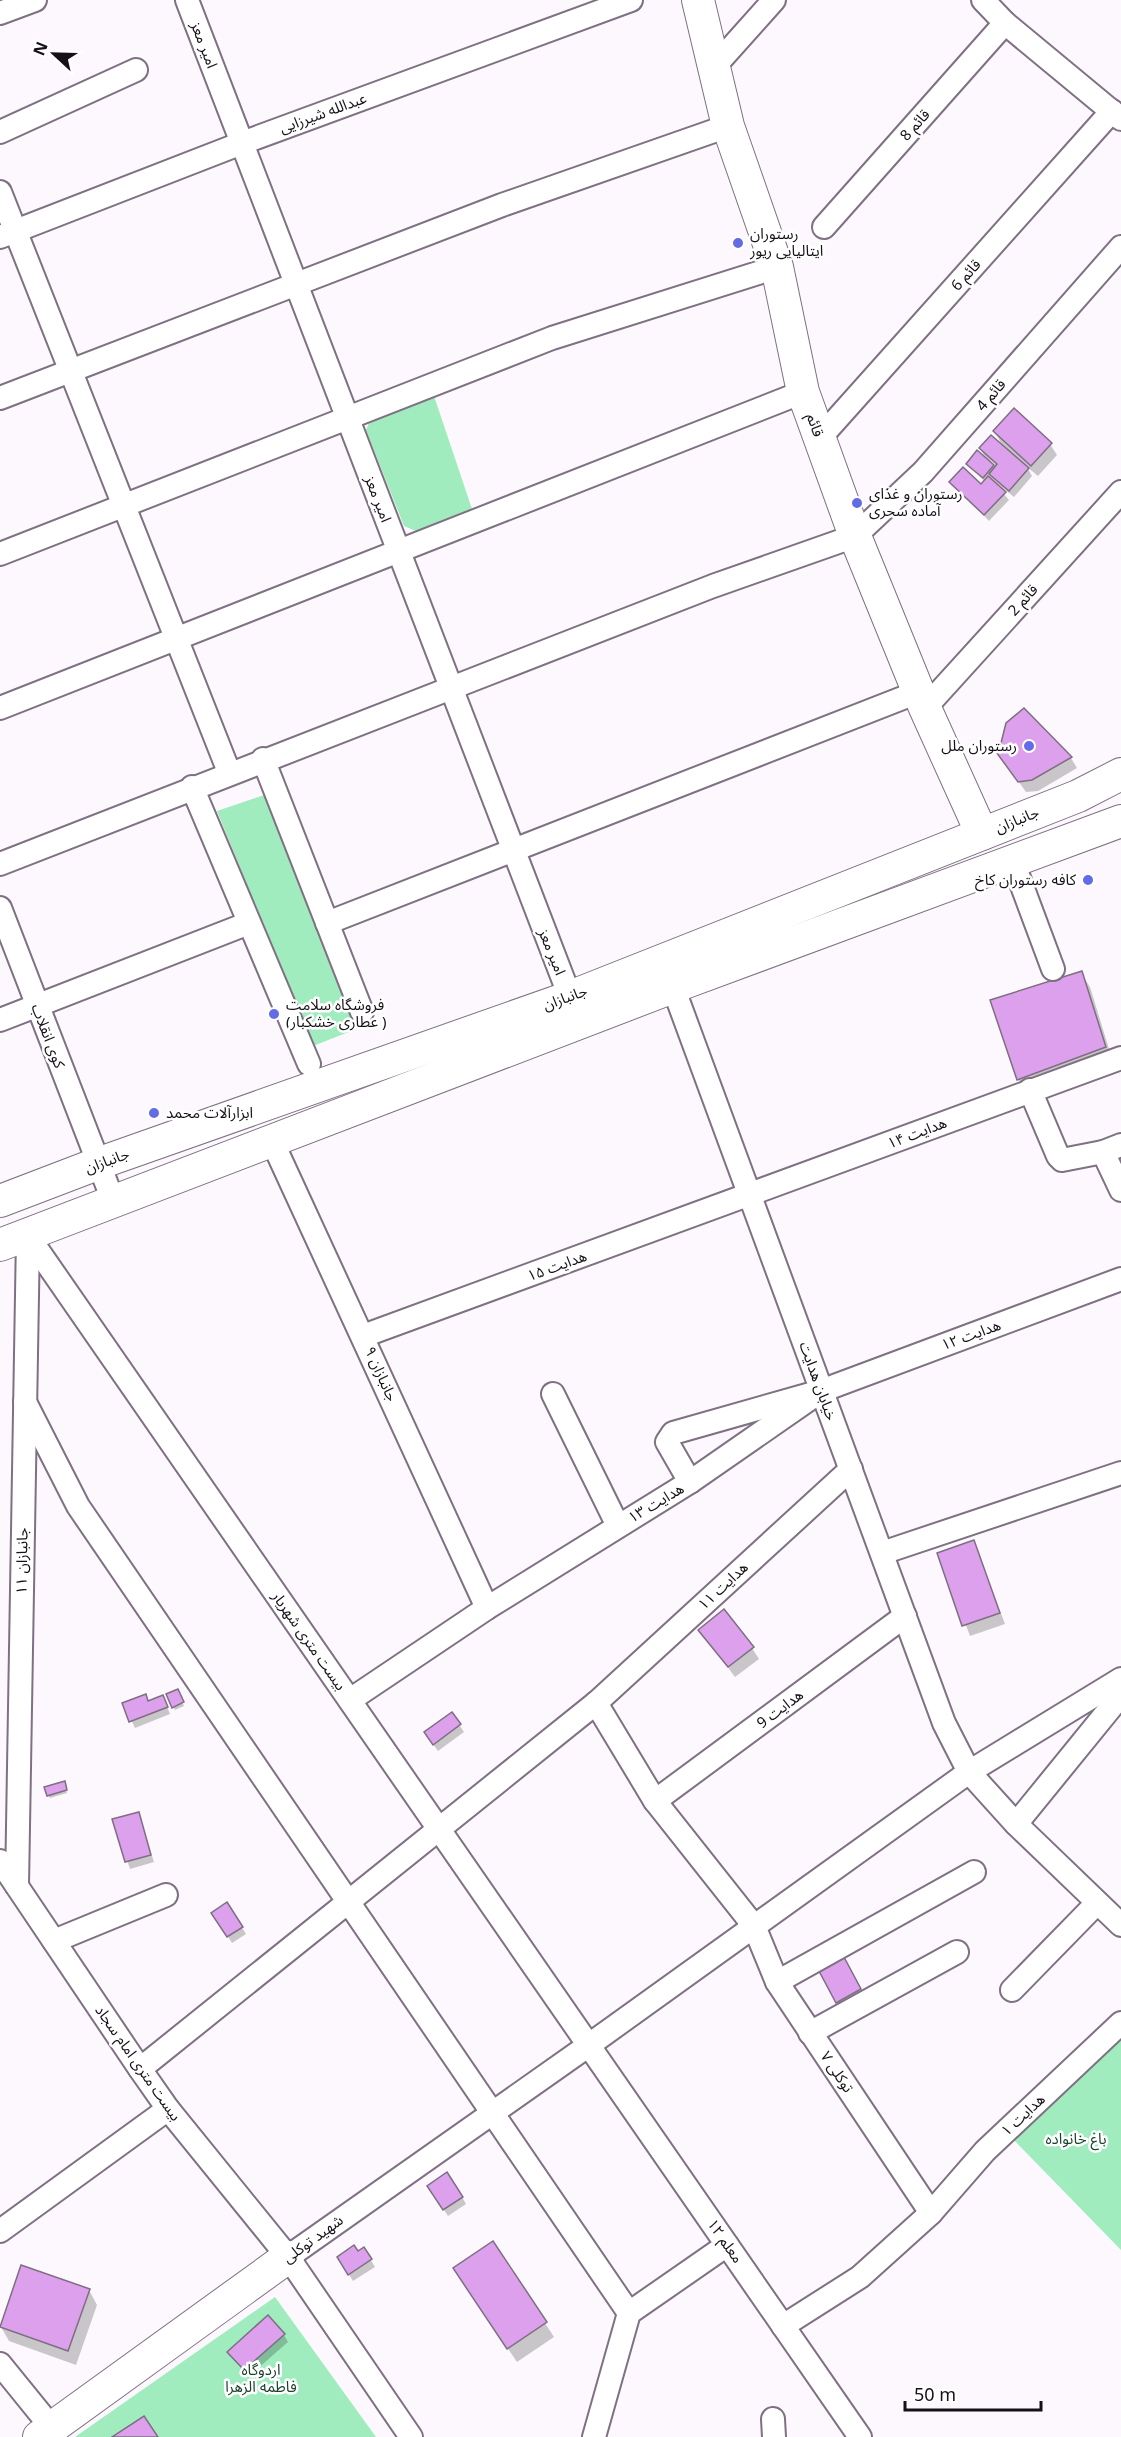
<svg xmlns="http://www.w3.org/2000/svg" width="1121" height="2437" viewBox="0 0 1121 2437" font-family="'Noto Sans','Noto Sans Arabic',sans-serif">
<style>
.green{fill:#a0ecbe}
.shadow{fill:#0003;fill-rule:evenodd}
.building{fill:#dca0ec;stroke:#7d6f81;stroke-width:1.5}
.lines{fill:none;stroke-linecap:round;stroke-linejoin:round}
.street-casing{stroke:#7f7083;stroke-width:26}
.secondary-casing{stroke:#7f7083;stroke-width:34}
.street{stroke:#fff;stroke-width:22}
.secondary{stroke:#fff;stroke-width:32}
.poi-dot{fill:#636ce4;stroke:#fff;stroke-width:2}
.labels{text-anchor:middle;stroke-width:5;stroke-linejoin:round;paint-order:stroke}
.street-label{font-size:15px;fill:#161118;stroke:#fff}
.poi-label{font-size:15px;fill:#161118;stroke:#fff;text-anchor:start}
.park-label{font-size:15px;fill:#1b432d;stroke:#fff}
</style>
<rect width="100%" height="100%" fill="#fcf8fd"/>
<!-- green -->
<g class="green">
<path d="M 434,396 L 473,512 L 416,531 L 404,526 L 366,430 L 371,418 Z"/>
<path d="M 267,794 L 359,1028 L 313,1046 L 217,811 Z"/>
<path d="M 1121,2035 L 1121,2250 L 1011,2137 Z"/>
<path d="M 275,2297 L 376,2437 L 75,2437 Z"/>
</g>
<!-- shadow -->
<g class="shadow">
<path d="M 995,432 L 1050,444 L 1057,455 L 1038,476 L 1027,467 L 1032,476 L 1014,497 L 999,485 L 998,487 L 1009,500 L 989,521 L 951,482 L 981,486 L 985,482 L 968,464 L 987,460 L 980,449 L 1003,447 ZM 990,460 L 997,466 L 995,469 Z"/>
<path d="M 1024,710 L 1071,758 L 1077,768 L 1038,791 L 1026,792 L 1003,760 L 1003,743 Z"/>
<path d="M 1081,973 L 1090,987 L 1113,1062 L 1027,1094 L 1018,1079 Z"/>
<path d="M 974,1542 L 1005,1624 L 970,1636 L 939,1554 Z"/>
<path d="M 700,1630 L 752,1648 L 759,1659 L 735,1677 Z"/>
<path d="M 177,1691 L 184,1706 L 175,1710 L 168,1695 Z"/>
<path d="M 145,1695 L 149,1702 L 166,1704 L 170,1714 L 135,1728 L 124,1704 Z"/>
<path d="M 452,1714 L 464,1732 L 438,1751 L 430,1740 Z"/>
<path d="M 65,1786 L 67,1793 L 50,1798 L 48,1795 Z"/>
<path d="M 138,1813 L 154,1862 L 130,1869 L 114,1820 Z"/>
<path d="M 227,1904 L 246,1934 L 232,1943 L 213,1913 Z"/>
<path d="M 843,1959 L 863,1997 L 841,2009 L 821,1971 Z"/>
<path d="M 433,2193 L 462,2197 L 466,2204 L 448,2216 Z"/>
<path d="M 364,2249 L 375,2267 L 353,2281 L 343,2265 Z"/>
<path d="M 463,2283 L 545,2323 L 554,2337 L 517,2362 Z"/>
<path d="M 89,2290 L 97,2305 L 76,2365 L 9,2341 L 1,2327 Z"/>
<path d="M 284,2335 L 288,2342 L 249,2376 L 229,2352 Z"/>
</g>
<!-- building -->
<g class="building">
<path d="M 1014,408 L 1052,443 L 1031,466 L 993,431 Z"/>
<path d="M 991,435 L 1029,468 L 1009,491 L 989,474 L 997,464 L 979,448 Z"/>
<path d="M 977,450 L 994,465 L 983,478 L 966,464 Z"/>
<path d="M 963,467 L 981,484 L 988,476 L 1006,492 L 984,515 L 949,482 Z"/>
<path d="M 1024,708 L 1072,757 L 1032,780 L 1018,782 L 994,749 L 1001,743 L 1006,723 Z"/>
<path d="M 1082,971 L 1106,1047 L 1017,1080 L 990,1000 Z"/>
<path d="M 974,1540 L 1000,1613 L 962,1626 L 937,1553 Z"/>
<path d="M 724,1609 L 754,1647 L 728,1667 L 698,1630 Z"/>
<path d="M 178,1689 L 184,1702 L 172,1708 L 166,1694 Z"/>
<path d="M 146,1694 L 148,1701 L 163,1695 L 168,1707 L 129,1722 L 122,1703 Z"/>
<path d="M 452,1712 L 461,1724 L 433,1745 L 424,1732 Z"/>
<path d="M 65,1781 L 67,1790 L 47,1796 L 44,1787 Z"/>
<path d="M 139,1812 L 151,1855 L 125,1862 L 112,1819 Z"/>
<path d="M 227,1902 L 243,1927 L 227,1937 L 211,1913 Z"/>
<path d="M 844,1957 L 861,1989 L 836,2003 L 819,1971 Z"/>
<path d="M 447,2172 L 463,2197 L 443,2210 L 427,2186 Z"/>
<path d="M 493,2241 L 547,2322 L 507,2349 L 453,2268 Z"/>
<path d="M 354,2245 L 358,2251 L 364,2247 L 372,2259 L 348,2275 L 337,2257 Z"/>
<path d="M 21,2265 L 90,2289 L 68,2351 L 0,2327 Z"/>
<path d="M 268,2315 L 285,2334 L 244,2370 L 227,2352 Z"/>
<path d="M 144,2416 L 158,2437 L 112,2437 Z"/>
</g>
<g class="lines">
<defs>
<g id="street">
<path d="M 187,0 L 570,997"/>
<path d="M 983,0 L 1005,23 L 1121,119"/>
<path d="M 0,13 L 35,0"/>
<path d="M 715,66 L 774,0"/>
<path d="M 0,132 L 136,70"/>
<path d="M 0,192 L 229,772"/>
<path d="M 824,227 L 1005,23"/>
<path d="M 0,237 L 242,143 L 631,0"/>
<path d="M 0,398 L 502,205 L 728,126"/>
<path d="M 819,439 L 1112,111"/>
<path d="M 0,554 L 552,338 L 777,267"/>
<path d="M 0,708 L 803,392"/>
<path d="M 925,708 L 1121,492"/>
<path d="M 263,759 L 362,1012"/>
<path d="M 192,787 L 309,1064"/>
<path d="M 1012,859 L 1053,969"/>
<path d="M 0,864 L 713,586 L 855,536 L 923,472 L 1121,247"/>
<path d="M 0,908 L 114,1203"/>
<path d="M 327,923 L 918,692"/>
<path d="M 673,987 L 944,1723 L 969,1772 L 1016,1824 L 1121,1925"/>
<path d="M 0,1020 L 249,923"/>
<path d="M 1030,1090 L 1058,1156 L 1062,1160 L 1103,1152 L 1121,1145"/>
<path d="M 272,1141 L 487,1608"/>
<path d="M 1103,1152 L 1121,1190"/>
<path d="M 28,1236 L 860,2437"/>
<path d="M 363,1336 L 1121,1058"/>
<path d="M 553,1394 L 618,1526"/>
<path d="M 25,1402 L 78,1506 L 629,2313"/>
<path d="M 690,1482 L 667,1442 L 673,1433 L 821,1391 L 1121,1279"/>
<path d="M 882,1553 L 1121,1473"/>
<path d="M 350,1700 L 487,1608 L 690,1482 L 821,1391"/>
<path d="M 596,1703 L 655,1801 L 754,1926 L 777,1982 L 931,2213"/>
<path d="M 655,1801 L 905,1616"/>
<path d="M 1016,1824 L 1121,1695"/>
<path d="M 0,1861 L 140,2069 L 168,2109 L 288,2257 L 411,2437"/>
<path d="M 17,1886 L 28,1236"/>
<path d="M 54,1941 L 166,1895"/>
<path d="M 777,1982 L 974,1872"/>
<path d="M 1012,1990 L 1097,1903"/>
<path d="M 810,2033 L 957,1952"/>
<path d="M 140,2069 L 596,1703 L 851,1469"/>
<path d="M 0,2231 L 168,2109"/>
<path d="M 288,2257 L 589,2045 L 969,1772 L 1121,1679"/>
<path d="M 783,2326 L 860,2277 L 931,2213 L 985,2151 L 1121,2023"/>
<path d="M 0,2364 L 52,2428"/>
<path d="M 773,2419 L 774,2437"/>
<path d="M 594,2437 L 629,2313 L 727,2245"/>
</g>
<g id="secondary">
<path d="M 698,0 L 728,126 L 777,267 L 803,392 L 855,536 L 925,708 L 982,834"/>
<path d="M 0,1201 L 97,1164 L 570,997 L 1078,796 L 1121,774"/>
<path d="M 0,1245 L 673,987 L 1121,821"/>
<path d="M 39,2437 L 288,2257"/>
</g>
</defs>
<!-- street casing -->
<use href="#street" class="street-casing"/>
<!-- secondary casing -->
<use href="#secondary" class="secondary-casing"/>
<!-- street -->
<use href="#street" class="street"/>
<!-- secondary -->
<use href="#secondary" class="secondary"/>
</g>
<!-- markers -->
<g class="poi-dot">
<circle cx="738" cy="243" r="6"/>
<circle cx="857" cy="503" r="6"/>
<circle cx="1029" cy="746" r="6"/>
<circle cx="1088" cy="880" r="6"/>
<circle cx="274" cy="1014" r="6"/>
<circle cx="154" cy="1113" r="6"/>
</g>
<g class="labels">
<!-- street labels -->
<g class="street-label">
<text transform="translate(204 45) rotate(69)" y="5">امیر معز</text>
<text transform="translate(323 113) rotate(-20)" y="5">عبدالله شیرزایی</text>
<text transform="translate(915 125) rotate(-48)" y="5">قائم 8</text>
<text transform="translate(966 275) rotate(-48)" y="5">قائم 6</text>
<text transform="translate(991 395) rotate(-49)" y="5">قائم 4</text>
<text transform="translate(815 425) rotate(71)" y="5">قائم</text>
<text transform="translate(378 499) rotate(69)" y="5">امیر معز</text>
<text transform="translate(1023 600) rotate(-48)" y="5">قائم 2</text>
<text transform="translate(1017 820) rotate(-22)" y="5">جانبازان</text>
<text transform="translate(552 952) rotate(68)" y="5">امیر معز</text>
<text transform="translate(565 998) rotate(-20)" y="5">جانبازان</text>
<text transform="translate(48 1036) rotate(69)" y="5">کوی انقلاب</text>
<text transform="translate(917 1133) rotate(-21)" y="5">هدایت ۱۴</text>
<text transform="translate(107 1161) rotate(-20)" y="5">جانبازان</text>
<text transform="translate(557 1266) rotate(-20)" y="5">هدایت ۱۵</text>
<text transform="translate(971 1335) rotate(-20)" y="5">هدایت ۱۲</text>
<text transform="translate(381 1374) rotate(66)" y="5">جانبازان ۹</text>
<text transform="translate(818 1381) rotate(70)" y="5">خیابان هدایت</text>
<text transform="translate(656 1503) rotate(-31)" y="5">هدایت ۱۳</text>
<text transform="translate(22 1561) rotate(-89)" y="5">جانبازان ۱۱</text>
<text transform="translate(723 1586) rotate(-43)" y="5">هدایت ۱۱</text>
<text transform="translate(309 1641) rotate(55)" y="5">بیست متری شهریار</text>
<text transform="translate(780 1709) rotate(-37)" y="5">هدایت 9</text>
<text transform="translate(138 2063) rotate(55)" y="5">بیست متری امام سجاد</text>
<text transform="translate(837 2072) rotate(56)" y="5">توکلی ۷</text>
<text transform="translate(1023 2115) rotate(-43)" y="5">هدایت ۱</text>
<text transform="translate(313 2239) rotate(-36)" y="5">شهید توکلی</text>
<text transform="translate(725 2241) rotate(55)" y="5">معلم ۱۲</text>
</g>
<!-- poi labels -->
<g class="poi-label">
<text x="750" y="239">رستوران<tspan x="750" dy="17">ایتالیایی ریور</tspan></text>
<text x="869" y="499">رستوران و غذای<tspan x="869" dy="17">آماده سحری</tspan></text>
<text x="1017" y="751" text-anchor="end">رستوران ملل</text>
<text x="1076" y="885" text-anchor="end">کافه رستوران کاخ</text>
<text x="286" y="1010">فروشگاه سلامت<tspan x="286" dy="17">(عطاری خشکبار )</tspan></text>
<text x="166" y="1118">ابزارآلات محمد</text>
</g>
<!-- park labels -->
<g class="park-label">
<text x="1076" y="2144">باغ خانواده</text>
<text x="261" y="2375">اردوگاه<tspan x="261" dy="17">فاطمه الزهرا</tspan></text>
</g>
</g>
<!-- north arrow -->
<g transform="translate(54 54) rotate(292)" stroke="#ffffff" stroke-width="4.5" paint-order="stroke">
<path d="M0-4.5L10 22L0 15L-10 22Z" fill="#161118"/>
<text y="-9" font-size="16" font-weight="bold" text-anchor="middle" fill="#161118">N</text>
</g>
<!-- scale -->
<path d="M905 2401v9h136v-9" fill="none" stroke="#161118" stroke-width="3"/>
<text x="914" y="2401" font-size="18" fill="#161118" stroke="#ffffff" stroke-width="4.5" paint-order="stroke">50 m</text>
</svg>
